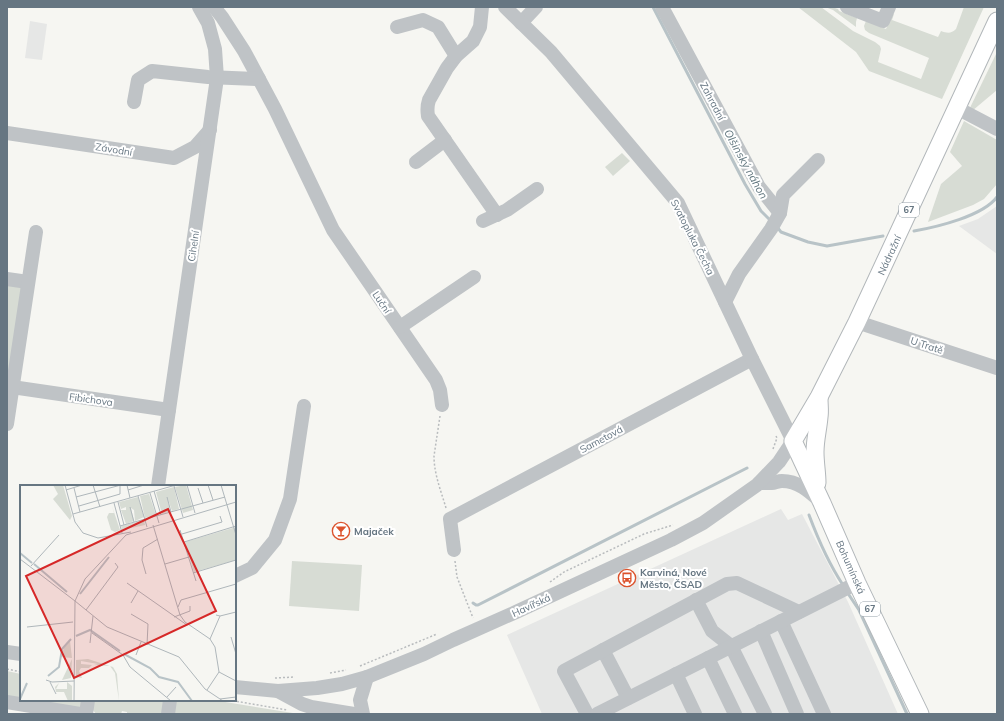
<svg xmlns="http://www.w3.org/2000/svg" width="1004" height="721" viewBox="0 0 1004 721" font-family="Mulish,sans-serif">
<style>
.built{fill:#e6e7e6}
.green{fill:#d7dcd4}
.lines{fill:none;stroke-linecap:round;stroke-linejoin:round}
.stream{stroke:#b8c3c7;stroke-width:3}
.major-casing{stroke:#b2b7ba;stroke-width:19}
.path{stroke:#b9bcbe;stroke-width:1.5;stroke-dasharray:2 2;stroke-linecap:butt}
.minor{stroke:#bfc3c6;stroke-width:14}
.major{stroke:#fff;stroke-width:17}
.labels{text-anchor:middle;stroke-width:4;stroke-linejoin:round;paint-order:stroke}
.shield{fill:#fff;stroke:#949fa8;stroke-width:1}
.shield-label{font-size:9px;font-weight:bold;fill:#667682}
.street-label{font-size:10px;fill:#667682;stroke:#fff}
.poi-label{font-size:10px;font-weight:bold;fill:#667682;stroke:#fff;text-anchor:start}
.water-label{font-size:11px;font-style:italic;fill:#62777f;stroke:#fff}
.inset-river{fill:none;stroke:#b8c3c7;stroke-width:2}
.inset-road{fill:none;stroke:#afb7bb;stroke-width:1}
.view{fill:#d62828;fill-opacity:0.15;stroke:#d62828;stroke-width:2}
.inset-edge{fill:none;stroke:#667682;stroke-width:2}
</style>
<rect width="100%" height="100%" fill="#f6f6f2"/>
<!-- built -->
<g class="built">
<path d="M 30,21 L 47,24 L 42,60 L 25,58 Z"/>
<path d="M 997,206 L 997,254 L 959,226 L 978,219 Z"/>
<path d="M 781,509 L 788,520 L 802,514 L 848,602 L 898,714 L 542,714 L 507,635 Z"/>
</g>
<!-- green -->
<g class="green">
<path d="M 798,7 L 821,7 L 853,31 L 875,42 L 880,46 L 881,49 L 878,62 L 921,79 L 929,58 L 869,33 L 865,30 L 864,26 L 866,21 L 886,29 L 892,15 L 894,14 L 892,20 L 938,37 L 941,31 C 947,33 951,34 956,29 L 964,7 L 984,7 L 942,99 L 869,71 L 856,52 Z"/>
<path d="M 825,7 L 832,7 L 838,9 L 839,11 L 857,18 L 856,22 L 856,27 L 833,10 Z"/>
<path d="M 997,52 L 997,90 L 966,116 Z"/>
<path d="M 964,121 L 997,140 L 997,184 L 984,199 L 973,205 L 928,222 L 941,184 L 962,166 L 950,152 Z"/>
<path d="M 622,153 L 630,161 L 613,176 L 605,167 Z"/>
<path d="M 7,284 L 22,286 L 7,391 Z"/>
<path d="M 292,561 L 362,565 L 359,611 L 289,606 Z"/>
<path d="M 7,671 L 21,674 L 21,700 L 85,700 L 84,708 L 7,699 Z"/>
<path d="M 92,700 L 167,700 L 164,714 L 127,714 L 127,712 L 122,711 L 121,714 L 96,714 L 93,710 Z"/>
<path d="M 173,700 L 213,700 L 299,714 L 171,714 Z"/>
</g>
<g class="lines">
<!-- stream -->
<g class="stream">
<path d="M 653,7 L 745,184 L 761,211 L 770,220"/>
<path d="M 777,227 L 781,232 L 808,242 L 827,246 L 883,236"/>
<path d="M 914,231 C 937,227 983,216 997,197"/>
<path d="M 809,515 C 818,539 829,564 843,585"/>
<path d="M 847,592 L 859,610 L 907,714"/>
<path d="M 473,603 L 476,605 L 478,605 L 747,468"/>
</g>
<defs>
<g id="major">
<path d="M 817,483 C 817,473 815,463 815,452 C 815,440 818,429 819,417 C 820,411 819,405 819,398"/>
<path d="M 920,714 L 857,583 L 822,503 L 793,441 L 819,397 L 857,322 L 997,21"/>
</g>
</defs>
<!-- major casing -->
<use href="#major" class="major-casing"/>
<!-- path -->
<g class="path">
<path d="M 440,416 L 434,456 C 434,474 441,491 446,508"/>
<path d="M 773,449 L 777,438 L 776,436"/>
<path d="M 455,561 L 457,577 L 473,618"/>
<path d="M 550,582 L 564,572 L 644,534 L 673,525"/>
<path d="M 360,666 L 437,634"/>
<path d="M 7,669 L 21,672"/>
<path d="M 330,673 L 346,670"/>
<path d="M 275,678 L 295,677"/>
<path d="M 229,700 L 287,710"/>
</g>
<!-- minor -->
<g class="minor">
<path d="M 214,7 L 222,17 L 244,51 L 259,79 L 275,109 L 333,230 L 436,380 L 440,390 L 442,405"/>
<path d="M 482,7 L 480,27 L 473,41 L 456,56 L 447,68 L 429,100 C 427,106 427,110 428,116 L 497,215"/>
<path d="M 662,7 L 759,187 L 780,213"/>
<path d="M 847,7 L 883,21 L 889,7"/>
<path d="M 521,23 L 536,7"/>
<path d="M 397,27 L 423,20 L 438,27 L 456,56"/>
<path d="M 134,102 L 138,80 L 152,71 L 208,77 L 259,79"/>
<path d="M 957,108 L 997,129"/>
<path d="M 7,133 L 174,158 L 195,147 L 210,130"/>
<path d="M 416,162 L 445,140"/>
<path d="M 483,221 L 507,210 L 537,189"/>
<path d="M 7,279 L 28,282"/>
<path d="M 725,302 L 739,274 L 771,229 L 780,213 L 783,195 L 818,160"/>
<path d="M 857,322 L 997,368"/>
<path d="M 400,327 L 474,277"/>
<path d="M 12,387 L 169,410"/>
<path d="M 7,424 L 36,232"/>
<path d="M 759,483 C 763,483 768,483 772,483 C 775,483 778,481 782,481 C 798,481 809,491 820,501"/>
<path d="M 158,486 L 217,78 L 215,49 L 208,23 L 199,7"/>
<path d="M 454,550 L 450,519 L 752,359"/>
<path d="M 235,576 L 252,568 L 275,540 L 290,499 L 304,406"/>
<path d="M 696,600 L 712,631 L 731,646 L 765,714"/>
<path d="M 781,621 L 824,714"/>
<path d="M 761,631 L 797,714"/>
<path d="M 603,650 L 628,698"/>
<path d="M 7,652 L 21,654"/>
<path d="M 708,658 L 735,714"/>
<path d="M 676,674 L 695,714"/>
<path d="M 235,687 L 278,691 L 317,688 L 342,684 L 367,677 L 424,654 L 453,640 L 516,612 L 671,540 L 703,523 L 757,485 L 779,462 L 793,441 L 752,359 L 678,203 L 551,52 L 505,7"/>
<path d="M 278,691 L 302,704 L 311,707 L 354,714"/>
<path d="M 7,702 L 80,714"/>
<path d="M 86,714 L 88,700"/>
<path d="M 168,714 L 170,700"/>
<path d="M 363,714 L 360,700 L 367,677"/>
<path d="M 587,714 L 564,671 L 727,584 L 737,583 L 799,612"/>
<path d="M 597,714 L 857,583"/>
</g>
<!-- major -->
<use href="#major" class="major"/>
</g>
<!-- icons -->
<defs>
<symbol id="bar-ring" viewBox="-11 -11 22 22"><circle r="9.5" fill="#fff" stroke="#dc522c" stroke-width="1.5"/><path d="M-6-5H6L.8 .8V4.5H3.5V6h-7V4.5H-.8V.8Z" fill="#dc522c"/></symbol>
<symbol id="bus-ring" viewBox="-11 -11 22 22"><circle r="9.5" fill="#fff" stroke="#dc522c" stroke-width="1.5"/><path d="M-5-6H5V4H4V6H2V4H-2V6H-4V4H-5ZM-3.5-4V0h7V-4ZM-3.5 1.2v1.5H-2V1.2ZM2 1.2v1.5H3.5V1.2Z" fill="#dc522c"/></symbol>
</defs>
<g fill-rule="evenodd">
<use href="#bar-ring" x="331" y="521" width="20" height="20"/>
<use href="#bus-ring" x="617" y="568" width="20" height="20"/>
</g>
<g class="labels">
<!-- shield labels -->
<g class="shield">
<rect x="899" y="203" width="20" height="14" rx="3"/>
<rect x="860" y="602" width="20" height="14" rx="3"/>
</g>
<g class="shield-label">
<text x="909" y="213">67</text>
<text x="870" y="612">67</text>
</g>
<!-- street labels -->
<g class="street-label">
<text transform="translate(713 101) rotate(62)" y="4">Zahradní</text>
<text transform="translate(114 149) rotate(9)" y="4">Závodní</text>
<text transform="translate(693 237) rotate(63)" y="4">Svatopluka Čecha</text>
<text transform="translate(193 246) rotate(-82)" y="4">Cihelní</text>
<text transform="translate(889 255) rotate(-65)" y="4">Nádražní</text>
<text transform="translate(382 302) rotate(56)" y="4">Luční</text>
<text transform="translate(927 345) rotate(18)" y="4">U Tratě</text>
<text transform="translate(91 399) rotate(8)" y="4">Fibichova</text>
<text transform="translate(601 439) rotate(-28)" y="4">Sametová</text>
<text transform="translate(851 567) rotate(66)" y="4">Bohumínská</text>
<text transform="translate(531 605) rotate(-25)" y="4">Havířská</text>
</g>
<!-- poi labels -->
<g class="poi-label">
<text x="354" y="535">Majaček</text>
<text x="640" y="576">Karviná, Nové<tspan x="640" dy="12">Město, ČSAD</tspan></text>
</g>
<!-- water labels -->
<g class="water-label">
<text transform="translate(746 164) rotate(61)" y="4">Olšinský náhon</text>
</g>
</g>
<!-- overview -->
<g transform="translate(20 485)">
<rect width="216" height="216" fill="#f6f6f2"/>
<path d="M 33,0 L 43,0 L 52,31 L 50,35 L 33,14 L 38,9 ZM 166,0 L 173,25 L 163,28 L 155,2 ZM 154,2 L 159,24 L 152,26 L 148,14 L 150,26 L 142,29 L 136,7 ZM 129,9 L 136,30 L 125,33 L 120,11 ZM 118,12 L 124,32 L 115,36 L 114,25 L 111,23 L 114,36 L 106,39 L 101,25 L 106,25 L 106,22 L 101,24 L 99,17 ZM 92,21 L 100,45 L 95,47 L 91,45 L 87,32 L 89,28 L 94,28 ZM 124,35 L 125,40 L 102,45 L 101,41 ZM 216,42 L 216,75 L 174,87 L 165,57 ZM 50,156 L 52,173 L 41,172 L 44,163 ZM 52,174 L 51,193 L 42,195 ZM 68,174 L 93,182 L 97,189 L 99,216 L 95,188 L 90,181 L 74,180 L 78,179 L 61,176 L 61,179 L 72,180 L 69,183 L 61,183 L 59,186 L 62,193 L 56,192 L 56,175 ZM 47,197 L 52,201 L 52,216 L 48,216 L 44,207 L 36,207 L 35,202 L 39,198 L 36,204 L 47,204 Z" fill="#d7dcd4"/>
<path class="inset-river" d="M 0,68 L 12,78M 14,79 L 47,107M 60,109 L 89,72M 56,151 L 70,145 L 100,166M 104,169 L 130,183 L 139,192 L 158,197 L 172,216M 28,191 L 39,182 L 42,164 L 51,154M 0,214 L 7,198"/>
<path class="inset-road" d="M 45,0 L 55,37 L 63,48 L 78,53 L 111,47M 73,0 L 80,22M 107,0 L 110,13M 167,0 L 175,28M 188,0 L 193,15M 201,0 L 216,50M 154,1 L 163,32M 54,3 L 60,27M 178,3 L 183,18M 46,5 L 62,0M 108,5 L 124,0M 134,6 L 141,30M 130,8 L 139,38M 118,11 L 127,42M 56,12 L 101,0M 147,12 L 151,27M 98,17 L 104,40M 94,18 L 102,48M 59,21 L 100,9 L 100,1M 110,22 L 114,37M 53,29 L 156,0M 133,40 L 160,130 L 165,137 L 190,154 L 195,162 L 199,187 L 187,205M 100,41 L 205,12M 160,45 L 176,96M 162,49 L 202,37 L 200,31M 164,57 L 216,41M 0,74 L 55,116 L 54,216M 145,79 L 169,72M 11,81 L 39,50M 173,88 L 216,75M 126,89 L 122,75 L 123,63 L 138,54M 107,98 L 167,140M 111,118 L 118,106M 158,122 L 161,115 L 216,99M 66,125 L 98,82 L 95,78M 111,129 L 128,139 L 127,160M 200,131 L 216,127M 154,132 L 170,126 L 170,121M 7,142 L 53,137M 72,148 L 103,170 L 110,182 L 151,216M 211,152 L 216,169M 190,154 L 200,131 L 196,130M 70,158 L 73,131M 116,170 L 121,157M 199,187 L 216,196M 26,195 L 32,197 L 54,196M 30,197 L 36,209M 147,212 L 156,202M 200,214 L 216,212M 203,216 L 185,204 L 159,172 L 87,142 L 55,116 L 65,94 L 106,50 L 216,17"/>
<path class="view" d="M 148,24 L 196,126 L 54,193 L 6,91 Z"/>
<rect width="216" height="216" class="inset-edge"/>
</g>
<!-- border -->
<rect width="1004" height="721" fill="none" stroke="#667682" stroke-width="16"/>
</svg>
